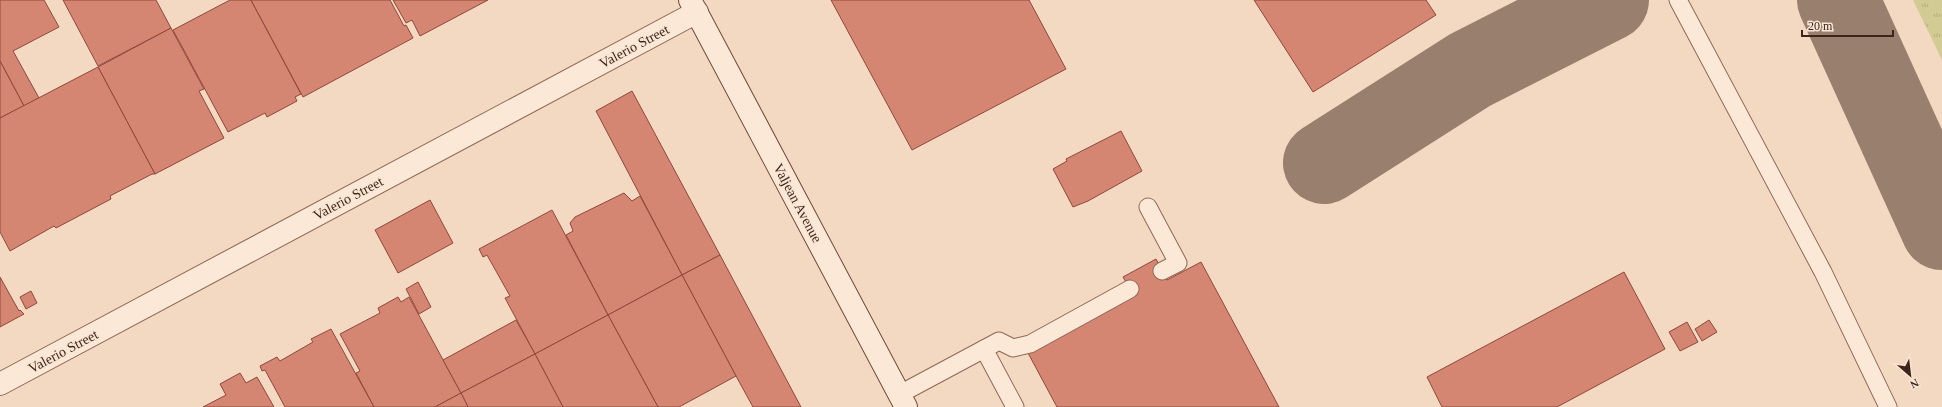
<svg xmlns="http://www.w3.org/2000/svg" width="1942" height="407" viewBox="0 0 1942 407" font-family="Georgia,serif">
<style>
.grass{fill:url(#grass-tufts)}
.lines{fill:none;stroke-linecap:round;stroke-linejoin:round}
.taxiway{stroke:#987f6e;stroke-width:82}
.building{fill:#d58673;stroke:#90483a}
.service-casing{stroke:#8e6856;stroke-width:19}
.minor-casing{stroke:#8e6856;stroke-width:24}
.secondary-casing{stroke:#70493a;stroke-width:24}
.service{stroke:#fce8d6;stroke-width:17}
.minor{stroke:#fce8d6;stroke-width:22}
.secondary{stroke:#fce8d6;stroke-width:22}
.labels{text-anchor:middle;stroke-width:3.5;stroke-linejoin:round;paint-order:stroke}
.street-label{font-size:14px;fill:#3d251c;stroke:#f9e5d2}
</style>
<defs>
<pattern id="grass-tufts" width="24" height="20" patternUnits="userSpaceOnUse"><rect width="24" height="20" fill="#d2cb94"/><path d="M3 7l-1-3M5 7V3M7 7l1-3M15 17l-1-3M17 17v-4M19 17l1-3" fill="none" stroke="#b5ae7f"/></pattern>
</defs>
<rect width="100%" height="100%" fill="#f3d9c1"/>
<!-- grass -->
<path class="grass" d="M 1913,0 L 1942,0 L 1942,60 Z"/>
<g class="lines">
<!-- taxiway -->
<g class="taxiway">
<path d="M 1838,0 L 1942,229"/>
<path d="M 1324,163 L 1470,70 L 1608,0"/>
</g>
</g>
<!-- building -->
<g class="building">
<path d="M 0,0 L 44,0 L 59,27 L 13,51 L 39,98 L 24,106 L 0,61 Z"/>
<path d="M 63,0 L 156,0 L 171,28 L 98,66 Z"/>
<path d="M 230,0 L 251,0 L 301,94 L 295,97 L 297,101 L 267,117 L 265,113 L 228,132 L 173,30 Z"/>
<path d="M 251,0 L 390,0 L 404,26 L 406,25 L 413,38 L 303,97 Z"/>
<path d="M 393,0 L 488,0 L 420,36 L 412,20 L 406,23 Z"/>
<path d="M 831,0 L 1029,0 L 1066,69 L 912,150 Z"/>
<path d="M 1254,0 L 1426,0 L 1436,15 L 1313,92 Z"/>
<path d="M 171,28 L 204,89 L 199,91 L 224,138 L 155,174 L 98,67 Z"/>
<path d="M 0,61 L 24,106 L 0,118 Z"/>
<path d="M 98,67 L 155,174 L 152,174 L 110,196 L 111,199 L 56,228 L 54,226 L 10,251 L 0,232 L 0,118 Z"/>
<path d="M 632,91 L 720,255 L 682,275 L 596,111 Z"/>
<path d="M 1121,131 L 1142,171 L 1088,201 L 1073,207 L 1053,169 L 1067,161 L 1066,159 Z"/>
<path d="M 624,193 L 632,201 L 640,196 L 682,275 L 608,315 L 566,235 L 573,231 L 570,223 L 575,217 Z"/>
<path d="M 430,200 L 453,243 L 398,273 L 375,230 Z"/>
<path d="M 552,210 L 608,315 L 535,354 L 505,298 L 510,296 L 487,255 L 483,257 L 479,249 Z"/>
<path d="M 720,255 L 801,407 L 753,407 L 736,376 L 682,275 Z"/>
<path d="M 1156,259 L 1167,280 L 1201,262 L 1279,407 L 1057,407 L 1028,353 L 1134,296 L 1123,277 Z"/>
<path d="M 1624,272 L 1665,349 L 1557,407 L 1442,407 L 1427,377 Z"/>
<path d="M 682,275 L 736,376 L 679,407 L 658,407 L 608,315 Z"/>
<path d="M 0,277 L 19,311 L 20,310 L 24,314 L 0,327 Z"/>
<path d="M 418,282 L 431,307 L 419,314 L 406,289 Z"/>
<path d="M 31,291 L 37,303 L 26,309 L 20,297 Z"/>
<path d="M 398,297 L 401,302 L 409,297 L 461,393 L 435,407 L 374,407 L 356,373 L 360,371 L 340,334 L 380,313 L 378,308 Z"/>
<path d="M 608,315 L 658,407 L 563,407 L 535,354 Z"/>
<path d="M 516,320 L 535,354 L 461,393 L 443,360 Z"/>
<path d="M 1709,320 L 1717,332 L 1702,341 L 1695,329 Z"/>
<path d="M 1687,322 L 1698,342 L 1680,351 L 1669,332 Z"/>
<path d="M 331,329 L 374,407 L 285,407 L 265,370 L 262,371 L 260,366 L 277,357 L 280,361 L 313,342 L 311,339 Z"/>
<path d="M 535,354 L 563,407 L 468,407 L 461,393 Z"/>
<path d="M 240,373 L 246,383 L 257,377 L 274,407 L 203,407 L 226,395 L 220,384 Z"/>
<path d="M 461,393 L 468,407 L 435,407 Z"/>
</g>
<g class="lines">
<defs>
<g id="service">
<path d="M 1678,0 L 1823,272 L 1888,407"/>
<path d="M 1148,207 L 1178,263 L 1162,271"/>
<path d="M 984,349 L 1015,407"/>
<path d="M 900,394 L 999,341 L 1013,348 L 1030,344 L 1130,289"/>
</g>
<path id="minor" d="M 0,384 L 697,12"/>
<path id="secondary" d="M 690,0 L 906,407"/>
</defs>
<!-- service casing -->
<use href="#service" class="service-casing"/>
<!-- minor casing -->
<use href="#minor" class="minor-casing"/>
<!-- secondary casing -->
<use href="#secondary" class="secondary-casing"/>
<!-- service -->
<use href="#service" class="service"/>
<!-- minor -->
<use href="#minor" class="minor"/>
<!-- secondary -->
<use href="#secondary" class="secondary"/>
</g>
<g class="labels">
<!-- street labels -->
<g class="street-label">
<text transform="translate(634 46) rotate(-28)" y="5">Valerio Street</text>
<text transform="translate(348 198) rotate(-28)" y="5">Valerio Street</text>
<text transform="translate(798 203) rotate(62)" y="5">Valjean Avenue</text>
<text transform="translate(63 351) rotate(-28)" y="5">Valerio Street</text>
</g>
</g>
<!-- north arrow -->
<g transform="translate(1910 375) rotate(152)" stroke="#f9e5d2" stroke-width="3" paint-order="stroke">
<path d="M0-3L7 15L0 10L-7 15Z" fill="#3d251c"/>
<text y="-6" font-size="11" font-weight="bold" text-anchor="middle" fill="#3d251c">N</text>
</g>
<!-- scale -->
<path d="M1802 30v6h91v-6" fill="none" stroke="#3d251c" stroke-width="2"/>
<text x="1808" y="30" font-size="12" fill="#3d251c" stroke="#f9e5d2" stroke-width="3" paint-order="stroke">20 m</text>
</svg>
